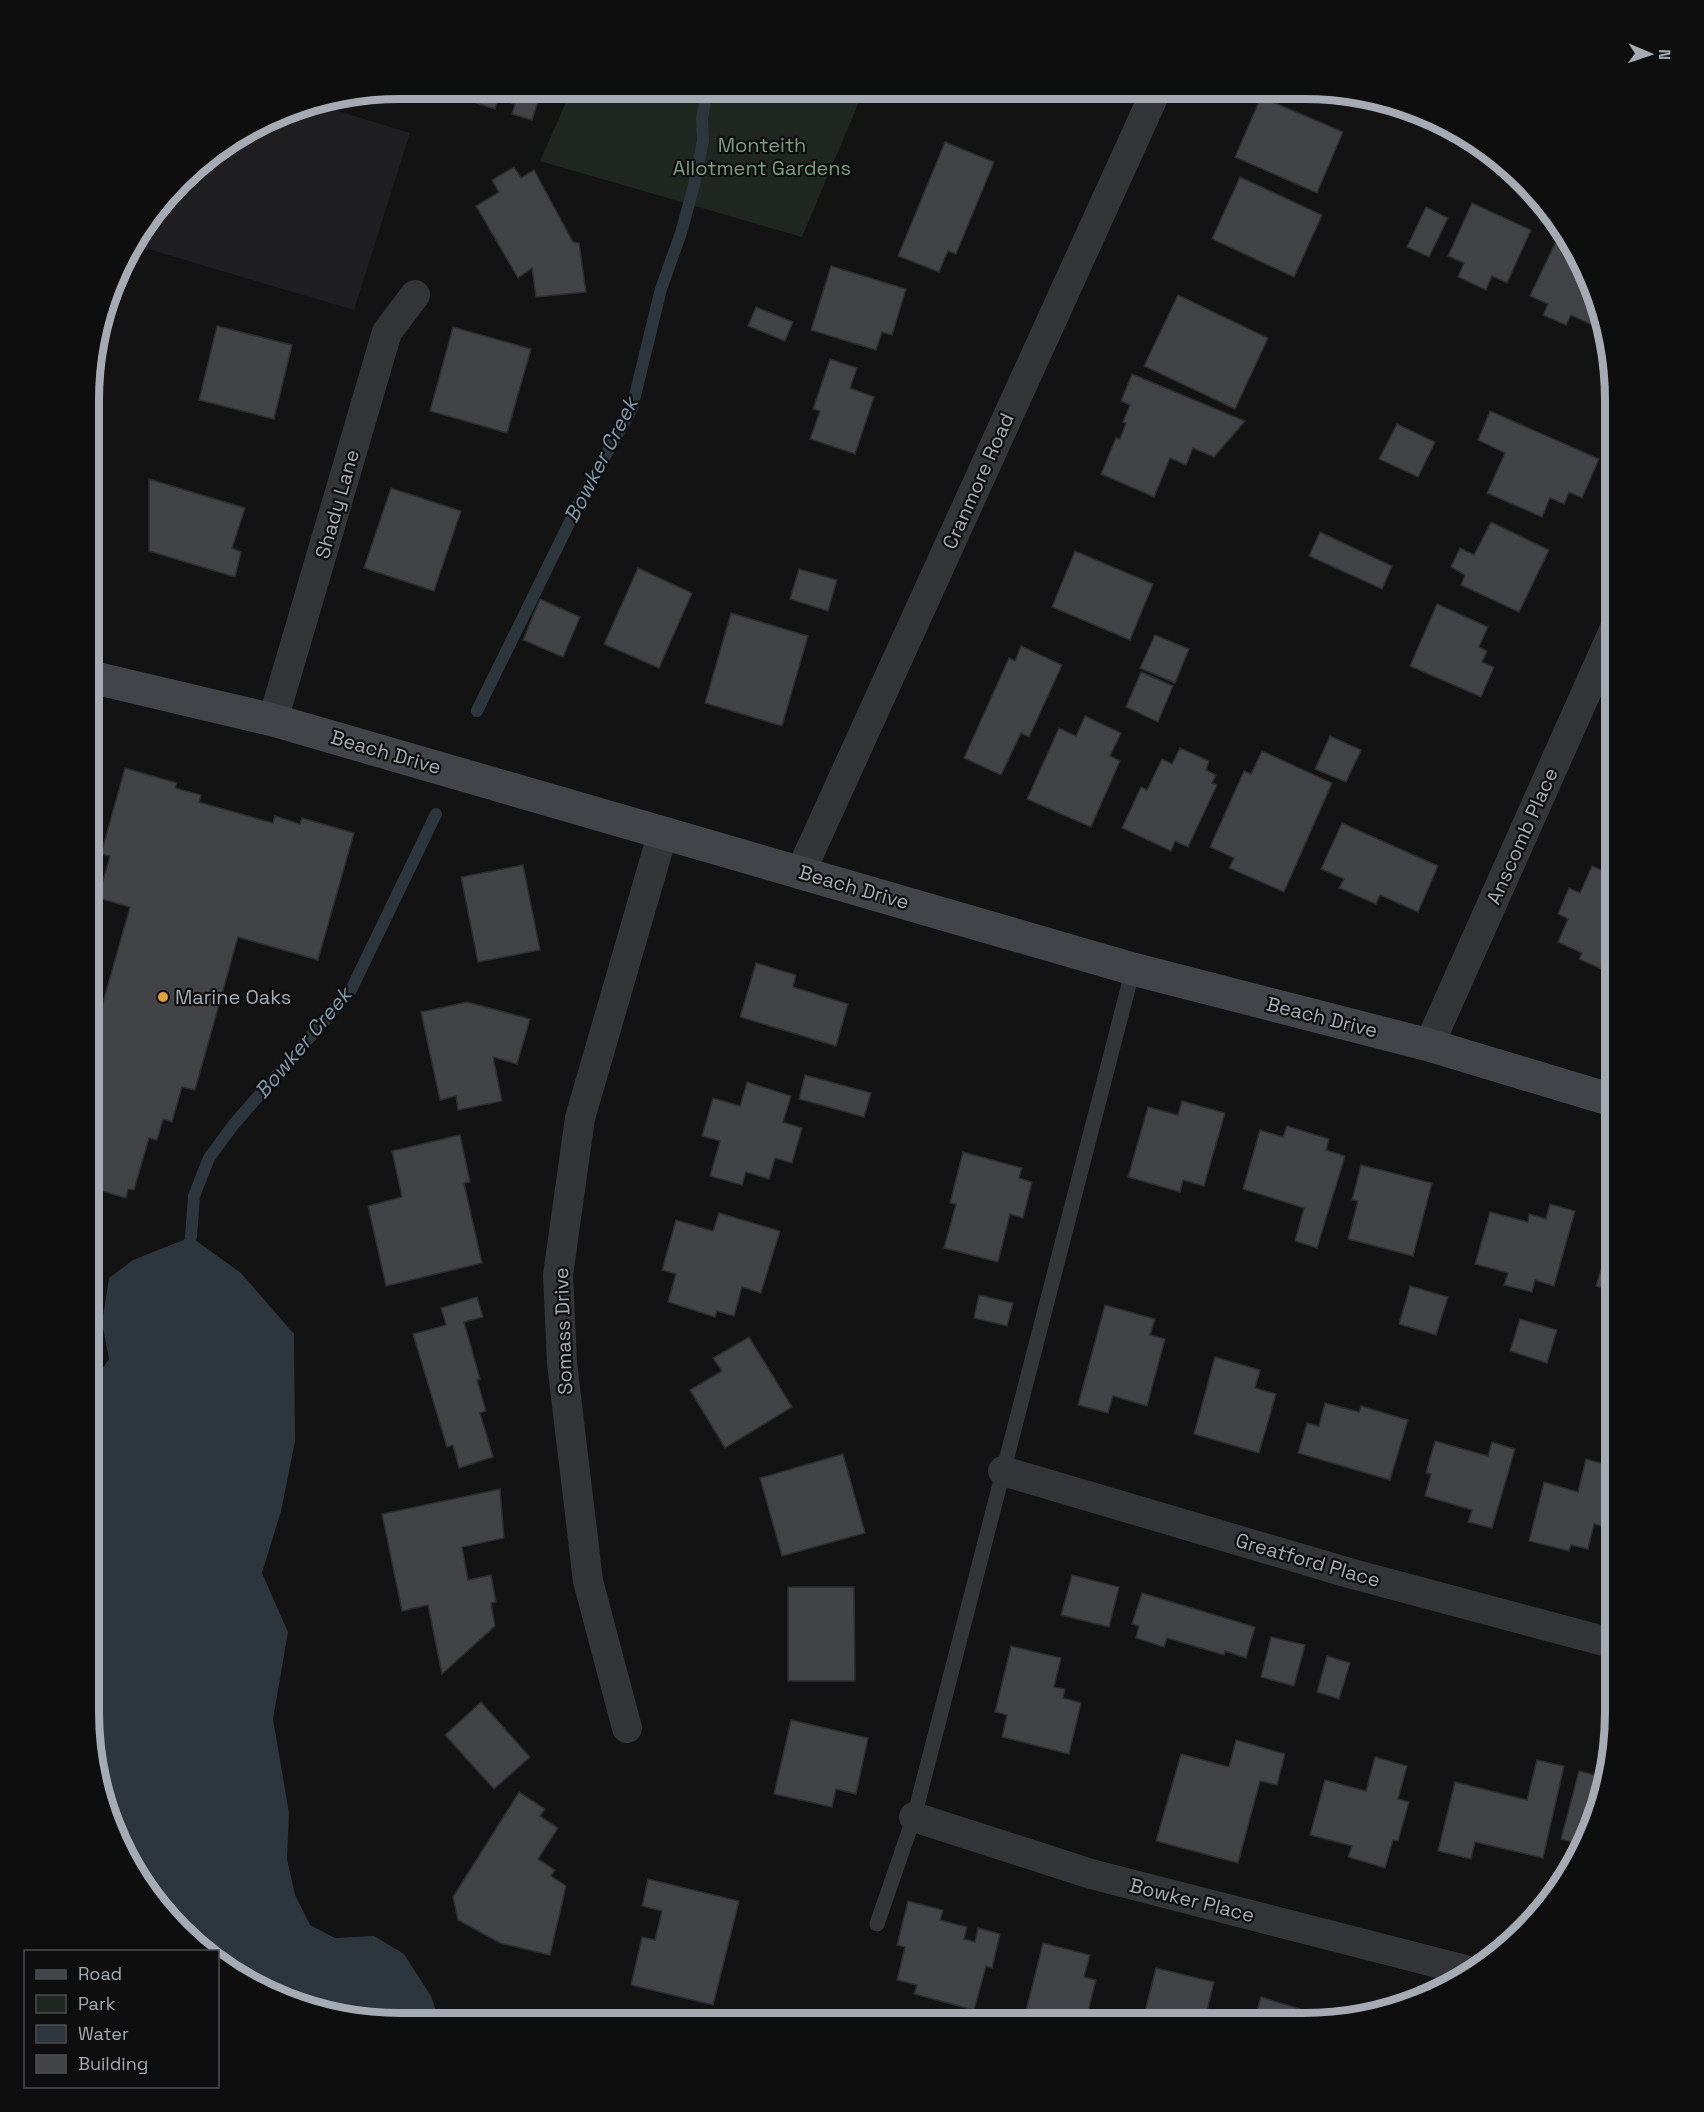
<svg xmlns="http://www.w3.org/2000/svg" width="1704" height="2112" viewBox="0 0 1704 2112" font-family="'Space Grotesk',sans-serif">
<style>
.built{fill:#1f1f21}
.green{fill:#202720}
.water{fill:#2d363c}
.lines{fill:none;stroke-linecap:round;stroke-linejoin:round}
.stream{stroke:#2d363c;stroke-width:12}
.building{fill:#424347;stroke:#2d2d30;stroke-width:1.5}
.lane{stroke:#343539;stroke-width:15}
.street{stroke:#343539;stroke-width:30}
.secondary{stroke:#424449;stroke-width:33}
.poi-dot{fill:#e0a03f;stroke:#0e0e0f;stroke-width:2}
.labels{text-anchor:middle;stroke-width:4.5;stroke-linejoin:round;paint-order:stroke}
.park-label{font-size:20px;fill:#7e9d7e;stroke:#0e0e0f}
.street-label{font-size:20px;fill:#a6abb3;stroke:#0e0e0f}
.poi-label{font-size:20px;fill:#a6abb3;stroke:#0e0e0f;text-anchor:start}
.water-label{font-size:21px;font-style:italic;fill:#7f9aac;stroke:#0e0e0f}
.rim{fill:none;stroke:#a6abb3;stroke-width:8}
</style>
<rect width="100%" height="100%" fill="#131314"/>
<!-- built -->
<g class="built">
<path d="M 312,103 L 410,133 L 354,310 L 131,244 L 195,166 L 300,105 Z"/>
<path d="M 90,718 L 98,719 L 90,918 Z"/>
</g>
<!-- green -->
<path class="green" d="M 572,89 L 864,90 L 802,237 L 540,161 Z"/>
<!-- water -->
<path class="water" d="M 191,1237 L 241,1273 L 294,1334 L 295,1441 L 281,1511 L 262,1573 L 288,1632 L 273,1719 L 289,1813 L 287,1859 L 295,1895 L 310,1925 L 335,1938 L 374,1936 L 404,1954 L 431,1996 L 440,2023 L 379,2023 L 300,2007 L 227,1971 L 218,1963 L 218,1952 L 205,1951 L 166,1918 L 130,1867 L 99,1793 L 89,1712 L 89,1399 L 102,1394 L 97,1377 L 109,1359 L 102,1323 L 109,1278 L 133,1260 Z"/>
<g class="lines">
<!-- stream -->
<g class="stream">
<path d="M 477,711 L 580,501 L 632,408 L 661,289 L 681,233 L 694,185 L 703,141 L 702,119 L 707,89"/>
<path d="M 191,1237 L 194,1196 L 209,1158 L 234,1124 L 351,990 L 436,814"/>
</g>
</g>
<!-- building -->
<g class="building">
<path d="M 434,89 L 542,89 L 532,120 L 512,114 L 515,104 L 498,99 L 495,109 Z"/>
<path d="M 1261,97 L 1343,132 L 1317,193 L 1235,157 Z"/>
<path d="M 945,142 L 994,162 L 956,254 L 948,251 L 939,272 L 898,256 Z"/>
<path d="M 514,167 L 521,178 L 534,170 L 573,242 L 579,243 L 586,292 L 536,297 L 532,268 L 518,278 L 476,206 L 499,192 L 492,180 Z"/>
<path d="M 1240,177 L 1322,215 L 1294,277 L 1212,239 Z"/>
<path d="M 1472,203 L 1531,230 L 1507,283 L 1492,276 L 1486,290 L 1458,277 L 1464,263 L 1448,256 Z"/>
<path d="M 1426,207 L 1448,218 L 1429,257 L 1407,247 Z"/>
<path d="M 1557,239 L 1575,248 L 1599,305 L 1590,324 L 1571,315 L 1566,325 L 1543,315 L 1548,304 L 1530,296 Z"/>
<path d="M 831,266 L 906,289 L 892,335 L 882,332 L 876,350 L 811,330 Z"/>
<path d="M 1178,295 L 1268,338 L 1235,409 L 1144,366 Z"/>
<path d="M 756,307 L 793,322 L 785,341 L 748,326 Z"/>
<path d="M 217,326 L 292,345 L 274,419 L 199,400 Z"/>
<path d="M 453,327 L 531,349 L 507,433 L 430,411 Z"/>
<path d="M 830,359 L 857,368 L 850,388 L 874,397 L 855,454 L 810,439 L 820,411 L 813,409 Z"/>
<path d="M 1132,374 L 1245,421 L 1214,457 L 1193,448 L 1186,465 L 1170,458 L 1154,497 L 1101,474 L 1116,438 L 1120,439 L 1126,423 L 1123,422 L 1130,405 L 1121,401 Z"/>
<path d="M 1490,411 L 1599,459 L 1582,498 L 1569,492 L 1564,504 L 1550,498 L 1542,517 L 1487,493 L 1505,453 L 1478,440 Z"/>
<path d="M 1397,424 L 1435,442 L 1418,477 L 1379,459 Z"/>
<path d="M 149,479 L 245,508 L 232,548 L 241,552 L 235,577 L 149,551 Z"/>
<path d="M 391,488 L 461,511 L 434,591 L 364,568 Z"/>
<path d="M 1491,522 L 1549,550 L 1519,612 L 1461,585 L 1465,575 L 1451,567 L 1460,548 L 1474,555 Z"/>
<path d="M 1320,532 L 1392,566 L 1382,589 L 1309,556 Z"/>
<path d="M 1075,551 L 1153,584 L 1130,640 L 1052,607 Z"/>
<path d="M 638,568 L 692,593 L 659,668 L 604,644 Z"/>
<path d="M 799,569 L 837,580 L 828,611 L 790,599 Z"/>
<path d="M 540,599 L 580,617 L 563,657 L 523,640 Z"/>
<path d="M 1437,604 L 1488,627 L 1479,647 L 1487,651 L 1482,662 L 1494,667 L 1481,697 L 1410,666 Z"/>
<path d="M 731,613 L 808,636 L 782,726 L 705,703 Z"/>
<path d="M 1155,635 L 1189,649 L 1175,683 L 1140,668 Z"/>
<path d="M 1021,646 L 1062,665 L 1029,737 L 1021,733 L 1001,775 L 964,758 L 1009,658 L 1015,661 Z"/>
<path d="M 1141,672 L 1173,686 L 1158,722 L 1126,707 Z"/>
<path d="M 1085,716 L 1121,733 L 1110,756 L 1120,761 L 1091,827 L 1027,799 L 1059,728 L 1076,736 Z"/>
<path d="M 1330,736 L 1361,750 L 1346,782 L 1315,769 Z"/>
<path d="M 1180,748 L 1209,761 L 1206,770 L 1216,775 L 1212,783 L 1217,785 L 1188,847 L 1175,841 L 1171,851 L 1122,828 L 1141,787 L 1147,790 L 1162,759 L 1172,764 Z"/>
<path d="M 1262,751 L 1332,783 L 1284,892 L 1229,868 L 1234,858 L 1210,847 L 1244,771 L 1251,774 Z"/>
<path d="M 125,768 L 177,783 L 175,788 L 201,795 L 199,802 L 273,823 L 275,816 L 300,824 L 302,818 L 354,833 L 318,960 L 238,937 L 195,1090 L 182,1087 L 172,1122 L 163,1119 L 157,1140 L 149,1138 L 134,1190 L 128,1189 L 126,1198 L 95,1189 L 97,1180 L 90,1178 L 90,1117 L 93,1108 L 90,1104 L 98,1063 L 91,1061 L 99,1035 L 94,1034 L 130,907 L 98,898 L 110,856 L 101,854 Z"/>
<path d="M 1342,823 L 1438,866 L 1418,912 L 1380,895 L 1376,904 L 1339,888 L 1344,879 L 1321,869 Z"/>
<path d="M 523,865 L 540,950 L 478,962 L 461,877 Z"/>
<path d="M 1592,866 L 1615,876 L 1615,975 L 1579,959 L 1582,953 L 1558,942 L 1568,919 L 1558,914 L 1569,888 L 1580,893 Z"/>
<path d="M 756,963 L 796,975 L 793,987 L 848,1004 L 836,1046 L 740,1017 Z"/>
<path d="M 467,1002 L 530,1019 L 517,1064 L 493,1057 L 502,1101 L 458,1110 L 456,1096 L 440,1100 L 421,1012 Z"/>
<path d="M 805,1075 L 871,1093 L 864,1117 L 799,1099 Z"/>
<path d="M 747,1082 L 791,1096 L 783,1122 L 802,1128 L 792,1163 L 775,1158 L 769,1179 L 746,1172 L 742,1185 L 710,1176 L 720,1141 L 702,1136 L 713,1098 L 740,1106 Z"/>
<path d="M 1182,1101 L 1225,1113 L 1204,1186 L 1183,1180 L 1180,1192 L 1128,1177 L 1148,1107 L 1178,1115 Z"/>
<path d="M 1287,1126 L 1329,1139 L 1326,1150 L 1345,1156 L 1317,1248 L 1295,1241 L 1304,1208 L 1243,1189 L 1260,1130 L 1283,1137 Z"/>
<path d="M 460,1135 L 470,1182 L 464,1183 L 482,1263 L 386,1286 L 368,1206 L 402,1197 L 392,1151 Z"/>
<path d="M 963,1152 L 1022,1168 L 1019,1178 L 1032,1182 L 1023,1218 L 1010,1214 L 998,1262 L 944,1248 L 956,1204 L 950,1203 Z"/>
<path d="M 1361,1165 L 1432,1183 L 1413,1256 L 1348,1239 L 1358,1201 L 1352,1200 Z"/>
<path d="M 1550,1204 L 1575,1211 L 1554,1286 L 1535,1280 L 1532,1292 L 1504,1285 L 1508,1273 L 1475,1264 L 1490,1212 L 1528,1222 L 1529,1214 L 1546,1219 Z"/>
<path d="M 719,1213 L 780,1231 L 761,1293 L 742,1287 L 734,1316 L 717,1311 L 715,1317 L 668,1302 L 676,1274 L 662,1270 L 676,1220 L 713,1231 Z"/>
<path d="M 1615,1225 L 1615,1292 L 1596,1286 Z"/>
<path d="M 1410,1286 L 1448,1297 L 1436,1335 L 1399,1324 Z"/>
<path d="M 979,1295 L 1013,1303 L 1007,1326 L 974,1318 Z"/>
<path d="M 477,1297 L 483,1317 L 464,1322 L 480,1379 L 477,1380 L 486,1411 L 480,1413 L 493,1457 L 459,1468 L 453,1445 L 447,1447 L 413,1334 L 446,1325 L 441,1308 Z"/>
<path d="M 1105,1305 L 1155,1319 L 1150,1335 L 1165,1339 L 1147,1406 L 1113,1396 L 1108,1413 L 1078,1405 Z"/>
<path d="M 1520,1319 L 1557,1330 L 1547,1363 L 1510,1351 Z"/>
<path d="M 749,1337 L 792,1407 L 725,1448 L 690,1390 L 722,1371 L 713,1358 Z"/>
<path d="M 1215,1357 L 1260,1370 L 1255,1388 L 1276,1394 L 1259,1453 L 1194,1434 Z"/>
<path d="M 1325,1403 L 1359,1412 L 1361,1406 L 1408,1420 L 1390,1480 L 1298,1453 L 1307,1423 L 1319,1426 Z"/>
<path d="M 1435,1441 L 1488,1456 L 1492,1442 L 1515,1449 L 1492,1528 L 1468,1522 L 1472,1510 L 1425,1496 L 1431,1474 L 1426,1473 Z"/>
<path d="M 843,1454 L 865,1533 L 782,1556 L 760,1478 Z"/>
<path d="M 1586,1459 L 1615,1467 L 1602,1526 L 1594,1524 L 1588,1549 L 1571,1545 L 1569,1551 L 1529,1541 L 1544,1482 L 1578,1492 Z"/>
<path d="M 500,1489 L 504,1538 L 462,1547 L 468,1580 L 491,1575 L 496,1602 L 491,1603 L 495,1626 L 442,1674 L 428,1605 L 402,1611 L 382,1514 Z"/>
<path d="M 1072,1575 L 1119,1587 L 1109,1627 L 1061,1615 Z"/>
<path d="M 788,1587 L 854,1587 L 855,1681 L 788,1681 Z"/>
<path d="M 1142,1593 L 1255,1627 L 1246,1658 L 1225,1651 L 1224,1655 L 1167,1638 L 1164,1647 L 1136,1638 L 1139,1626 L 1132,1624 Z"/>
<path d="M 1271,1637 L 1305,1645 L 1294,1686 L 1261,1677 Z"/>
<path d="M 1011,1646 L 1061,1658 L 1054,1687 L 1065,1689 L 1063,1698 L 1081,1703 L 1069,1754 L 1002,1737 L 1007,1715 L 995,1712 Z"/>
<path d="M 1327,1656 L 1350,1663 L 1339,1699 L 1317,1692 Z"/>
<path d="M 481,1702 L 530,1757 L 494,1789 L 445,1735 Z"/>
<path d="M 791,1720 L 868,1738 L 856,1794 L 836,1789 L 832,1807 L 774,1794 Z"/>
<path d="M 1236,1740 L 1285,1754 L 1277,1785 L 1260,1781 L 1238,1863 L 1156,1841 L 1181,1754 L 1229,1767 Z"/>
<path d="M 1375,1757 L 1407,1766 L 1398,1799 L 1409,1802 L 1398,1841 L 1393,1840 L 1385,1868 L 1348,1857 L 1352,1846 L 1310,1835 L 1325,1780 L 1366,1791 Z"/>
<path d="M 1537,1760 L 1564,1766 L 1543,1858 L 1475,1842 L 1471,1859 L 1438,1851 L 1455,1782 L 1527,1800 Z"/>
<path d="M 1579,1771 L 1606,1778 L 1599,1812 L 1583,1845 L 1561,1839 Z"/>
<path d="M 519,1792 L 545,1809 L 540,1816 L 558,1828 L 538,1859 L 555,1870 L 551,1876 L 566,1886 L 550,1955 L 500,1943 L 458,1920 L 453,1897 Z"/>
<path d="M 648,1879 L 739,1901 L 713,2005 L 631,1985 L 642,1937 L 655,1940 L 662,1911 L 642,1906 Z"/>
<path d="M 908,1901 L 943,1910 L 940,1920 L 967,1927 L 964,1939 L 975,1942 L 978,1928 L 1000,1934 L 992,1968 L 986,1966 L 974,2010 L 914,1994 L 917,1985 L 897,1980 L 905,1947 L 897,1945 Z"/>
<path d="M 1043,1943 L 1090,1955 L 1084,1977 L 1096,1980 L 1085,2023 L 1023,2023 Z"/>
<path d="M 1156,1968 L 1214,1982 L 1204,2023 L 1142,2023 Z"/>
<path d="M 1261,1997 L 1300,2009 L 1296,2023 L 1246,2023 L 1247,2019 L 1254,2021 Z"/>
</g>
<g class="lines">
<!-- lane -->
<path class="lane" d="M 877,1924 L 914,1817 L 1133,969"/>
<!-- street -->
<g class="street">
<path d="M 273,720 L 387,332 L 415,295"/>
<path d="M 801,871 L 1156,91"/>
<path d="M 1429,1045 L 1615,628"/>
<path d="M 1003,1471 L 1349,1573 L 1615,1644"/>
<path d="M 627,1728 L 588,1581 L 562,1363 L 558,1275 L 580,1118 L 663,832"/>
<path d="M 914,1817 L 1091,1874 L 1473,1972"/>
</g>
<!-- secondary -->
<path class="secondary" d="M 91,677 L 273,720 L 1133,969 L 1429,1045 L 1615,1101"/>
</g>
<!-- markers -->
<circle class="poi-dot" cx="163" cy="997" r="6"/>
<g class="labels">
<!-- park labels -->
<g class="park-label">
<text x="762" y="152">Monteith<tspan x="762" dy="23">Allotment Gardens</tspan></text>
</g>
<!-- street labels -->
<g class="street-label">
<text transform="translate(978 481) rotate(-66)" y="7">Cranmore Road</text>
<text transform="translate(337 504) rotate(-74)" y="7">Shady Lane</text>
<text transform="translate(386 752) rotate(16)" y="7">Beach Drive</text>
<text transform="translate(1522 836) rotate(-66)" y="7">Anscomb Place</text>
<text transform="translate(854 887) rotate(16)" y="7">Beach Drive</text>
<text transform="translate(1322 1017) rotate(14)" y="7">Beach Drive</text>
<text transform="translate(563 1331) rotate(-92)" y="7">Somass Drive</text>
<text transform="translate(1308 1560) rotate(16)" y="7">Greatford Place</text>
<text transform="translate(1192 1900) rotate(14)" y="7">Bowker Place</text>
</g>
<!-- poi labels -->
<g class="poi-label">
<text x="175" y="1004">Marine Oaks</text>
</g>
<!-- water labels -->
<g class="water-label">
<text transform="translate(601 460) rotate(-63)" y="7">Bowker Creek</text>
<text transform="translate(303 1043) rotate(-50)" y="7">Bowker Creek</text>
</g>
</g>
<!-- crop -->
<path d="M0 0H1704V2112H0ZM400 99H1304A301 301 0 0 1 1605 400V1712A301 301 0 0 1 1304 2013H400A301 301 0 0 1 99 1712V400A301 301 0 0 1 400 99Z" fill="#0e0e0f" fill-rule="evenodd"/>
<path class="rim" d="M400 99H1304A301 301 0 0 1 1605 400V1712A301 301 0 0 1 1304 2013H400A301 301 0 0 1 99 1712V400A301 301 0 0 1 400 99Z"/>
<!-- legend -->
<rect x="24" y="1950" width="195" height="138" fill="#0e0e0f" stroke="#4b4d51" stroke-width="1.5"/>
<rect x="36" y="1970" width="30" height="9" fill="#424449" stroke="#4b4d51" stroke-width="1.5"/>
<text x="78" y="1980" font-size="18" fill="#a6abb3">Road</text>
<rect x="36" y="1995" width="30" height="18" fill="#202720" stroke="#4b4d51" stroke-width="1.5"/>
<text x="78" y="2010" font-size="18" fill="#a6abb3">Park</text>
<rect x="36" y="2025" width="30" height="18" fill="#2d363c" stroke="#4b4d51" stroke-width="1.5"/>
<text x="78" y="2040" font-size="18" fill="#a6abb3">Water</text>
<rect x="36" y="2055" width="30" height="18" fill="#424347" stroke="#4b4d51" stroke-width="1.5"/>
<text x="78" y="2070" font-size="18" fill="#a6abb3">Building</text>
<!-- north arrow -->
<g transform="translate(1650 54) rotate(92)" stroke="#0e0e0f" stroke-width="4.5" paint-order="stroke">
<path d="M0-4.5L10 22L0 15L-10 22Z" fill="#a6abb3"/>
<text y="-9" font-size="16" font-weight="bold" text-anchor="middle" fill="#a6abb3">N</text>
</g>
</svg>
